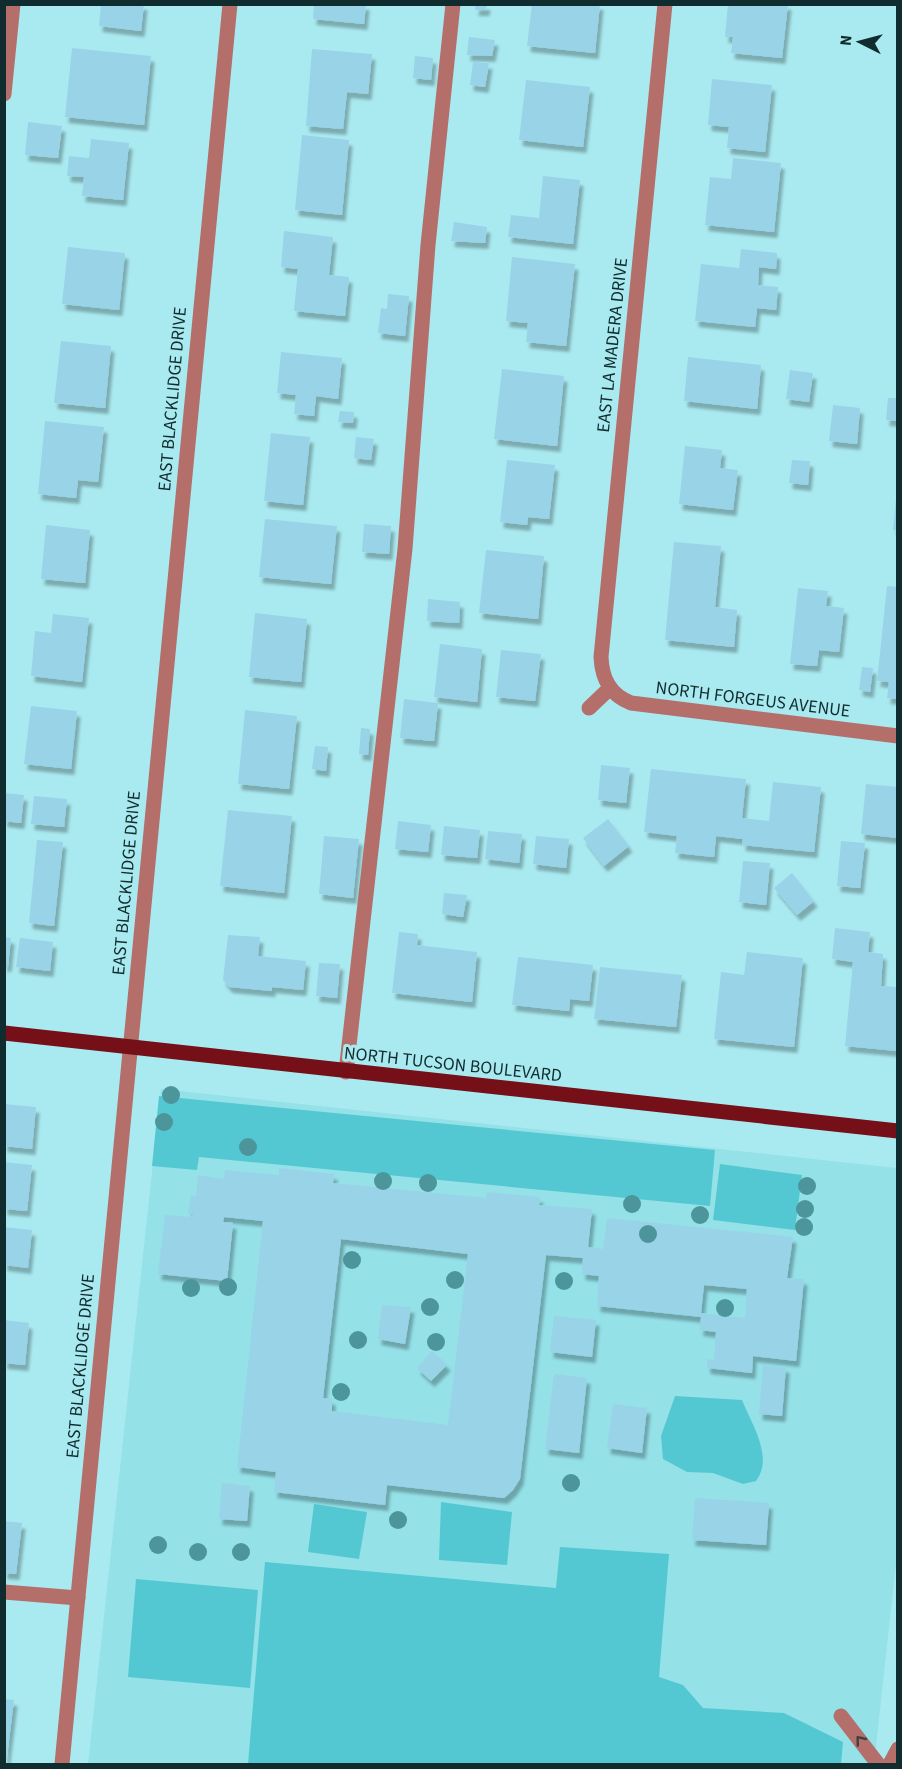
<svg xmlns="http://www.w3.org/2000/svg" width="902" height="1769" viewBox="0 0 902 1769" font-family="'Source Sans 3',sans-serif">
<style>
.built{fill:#94e1e8}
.green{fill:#54c8d2}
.building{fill:#99d3e8;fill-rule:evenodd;filter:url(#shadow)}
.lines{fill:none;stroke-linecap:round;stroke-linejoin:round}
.minor{stroke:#b46f6b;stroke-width:15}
.major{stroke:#751019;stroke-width:15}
.tree{fill:#4c959b}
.oneway{stroke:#424040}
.labels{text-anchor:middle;stroke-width:6;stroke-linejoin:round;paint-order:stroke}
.street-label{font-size:18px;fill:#112c2e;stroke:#a9eaf0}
</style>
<defs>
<filter id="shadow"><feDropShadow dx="3.5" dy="6" stdDeviation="1.5" flood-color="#0004"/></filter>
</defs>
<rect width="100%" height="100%" fill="#a9eaf0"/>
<!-- built -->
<path class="built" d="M 161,1089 L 897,1168 L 898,1546 L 874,1764 L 88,1764 Z"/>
<!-- green -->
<g class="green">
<path d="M 159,1096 L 715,1150 L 710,1206 L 199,1157 L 197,1170 L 152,1166 Z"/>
<path d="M 720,1164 L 802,1175 L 795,1230 L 713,1220 Z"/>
<path d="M 675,1396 L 742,1400 C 752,1425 774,1457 756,1481 L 743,1484 L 713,1473 L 687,1472 L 663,1459 L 661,1436 Z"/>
<path d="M 441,1502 L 512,1512 L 507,1565 L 439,1560 Z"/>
<path d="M 314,1504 L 367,1512 L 359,1559 L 308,1552 Z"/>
<path d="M 560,1547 L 669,1554 L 659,1677 L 683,1685 L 703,1708 L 784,1713 L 843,1742 L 841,1764 L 248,1764 L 265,1562 L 556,1588 Z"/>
<path d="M 136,1579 L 258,1590 L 250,1688 L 128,1677 Z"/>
</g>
<!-- building -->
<g class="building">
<path d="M 101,4 L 144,4 L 141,31 L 99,26 Z"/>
<path d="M 314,4 L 366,4 L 364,24 L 313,19 Z"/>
<path d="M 476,4 L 487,4 L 486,10 L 475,10 Z"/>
<path d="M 532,4 L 600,4 L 595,53 L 527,46 Z"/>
<path d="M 728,4 L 788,4 L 782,58 L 731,53 L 733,37 L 725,37 Z"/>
<path d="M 469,37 L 495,40 L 492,56 L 467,55 Z"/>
<path d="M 72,48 L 151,56 L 144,125 L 65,117 Z"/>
<path d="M 312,49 L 372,54 L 368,94 L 347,92 L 343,129 L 306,126 Z"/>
<path d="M 415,56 L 433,58 L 431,80 L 413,78 Z"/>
<path d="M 473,62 L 489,63 L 485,87 L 470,85 Z"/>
<path d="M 712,79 L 772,85 L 765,152 L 727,148 L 729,127 L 708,125 Z"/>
<path d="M 526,80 L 590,87 L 583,147 L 519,140 Z"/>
<path d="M 28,122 L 62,126 L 58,158 L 25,155 Z"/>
<path d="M 302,135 L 349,140 L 342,215 L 295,210 Z"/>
<path d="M 91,139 L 129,143 L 123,200 L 82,196 L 84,177 L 67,176 L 69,156 L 89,158 Z"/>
<path d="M 733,158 L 781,163 L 774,232 L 705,225 L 710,177 L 731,179 Z"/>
<path d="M 543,176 L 580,180 L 573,244 L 508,237 L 511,215 L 539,218 Z"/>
<path d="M 454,222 L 487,227 L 485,243 L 451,241 Z"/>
<path d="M 284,231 L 333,237 L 329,275 L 349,277 L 345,316 L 294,311 L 298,269 L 281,267 Z"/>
<path d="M 68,247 L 125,253 L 119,310 L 62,304 Z"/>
<path d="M 741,249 L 777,253 L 776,269 L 759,267 L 758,285 L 778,287 L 776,310 L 757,308 L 755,327 L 695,321 L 701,264 L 739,268 Z"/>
<path d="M 512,257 L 575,264 L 566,346 L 526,342 L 528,323 L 506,321 Z"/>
<path d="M 388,294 L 409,296 L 405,336 L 378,333 L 381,308 L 387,309 Z"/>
<path d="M 61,341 L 111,346 L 105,408 L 54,403 Z"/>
<path d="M 281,352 L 342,358 L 338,399 L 316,396 L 314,416 L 294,414 L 296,395 L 277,393 Z"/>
<path d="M 688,357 L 761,365 L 757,409 L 684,401 Z"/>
<path d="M 502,369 L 564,376 L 557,446 L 494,439 Z"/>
<path d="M 790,370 L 813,373 L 809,402 L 786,399 Z"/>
<path d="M 888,398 L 898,398 L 898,421 L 886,420 Z"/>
<path d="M 833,405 L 860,408 L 857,444 L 829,441 Z"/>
<path d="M 340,411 L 354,412 L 353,423 L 338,422 Z"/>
<path d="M 45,421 L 104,427 L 98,482 L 78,480 L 76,498 L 38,494 Z"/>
<path d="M 271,433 L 310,437 L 303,505 L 264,501 Z"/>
<path d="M 356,437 L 374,439 L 371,460 L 354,458 Z"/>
<path d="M 685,446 L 722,450 L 720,468 L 738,470 L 733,510 L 679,504 Z"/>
<path d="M 507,460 L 555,465 L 549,519 L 528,517 L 527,525 L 500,522 Z"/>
<path d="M 792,460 L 810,461 L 808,485 L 789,483 Z"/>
<path d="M 896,499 L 898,499 L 898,530 L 893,530 Z"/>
<path d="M 265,519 L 337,526 L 331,584 L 259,577 Z"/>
<path d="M 364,524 L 391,526 L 389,554 L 362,552 Z"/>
<path d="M 46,525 L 90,530 L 85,583 L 41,579 Z"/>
<path d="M 674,542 L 721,546 L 715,607 L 737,610 L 734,647 L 665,640 Z"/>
<path d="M 486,550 L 544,556 L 538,619 L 479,613 Z"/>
<path d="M 887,586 L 898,587 L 898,699 L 887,698 L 889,682 L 877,681 Z"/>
<path d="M 798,588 L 828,591 L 826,606 L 844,608 L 839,652 L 819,650 L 817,666 L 790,664 Z"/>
<path d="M 428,599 L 460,602 L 459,623 L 427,621 Z"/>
<path d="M 255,613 L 307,619 L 301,682 L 249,677 Z"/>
<path d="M 53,614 L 89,618 L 82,682 L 31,676 L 35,631 L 51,633 Z"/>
<path d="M 440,644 L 482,649 L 477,702 L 434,697 Z"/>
<path d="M 501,650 L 541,654 L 535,701 L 496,697 Z"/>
<path d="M 862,667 L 873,668 L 870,692 L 859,690 Z"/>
<path d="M 404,699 L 438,703 L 434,741 L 400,738 Z"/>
<path d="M 31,706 L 77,711 L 71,769 L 24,764 Z"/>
<path d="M 245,710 L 297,716 L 289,789 L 238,784 Z"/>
<path d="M 361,728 L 370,729 L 368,755 L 359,754 Z"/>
<path d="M 315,746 L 328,747 L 326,771 L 312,769 Z"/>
<path d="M 601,765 L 630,768 L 626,803 L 598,800 Z"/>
<path d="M 651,769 L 746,779 L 742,818 L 769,821 L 773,782 L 821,787 L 814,852 L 742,845 L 743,839 L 716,836 L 714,857 L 675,853 L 677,836 L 644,832 Z"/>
<path d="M 866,784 L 898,787 L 898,838 L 861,834 Z"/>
<path d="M 4,793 L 24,795 L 21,823 L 4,821 Z"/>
<path d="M 34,796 L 67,799 L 64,827 L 31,824 Z"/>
<path d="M 228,810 L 292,816 L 284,893 L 220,886 Z"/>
<path d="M 608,819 L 629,846 L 604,866 L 583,838 Z"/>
<path d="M 398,821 L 431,825 L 428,852 L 395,849 Z"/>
<path d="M 444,826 L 480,830 L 477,858 L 441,855 Z"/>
<path d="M 488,831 L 522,834 L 519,863 L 485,859 Z"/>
<path d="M 324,836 L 359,839 L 353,898 L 319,894 Z"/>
<path d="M 536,836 L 569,839 L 566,868 L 533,864 Z"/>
<path d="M 37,840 L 63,842 L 54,926 L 29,923 Z"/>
<path d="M 841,841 L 865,843 L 860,888 L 837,886 Z"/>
<path d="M 743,861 L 770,863 L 766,905 L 739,902 Z"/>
<path d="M 792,873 L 814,901 L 797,915 L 774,888 Z"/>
<path d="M 444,893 L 467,895 L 463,917 L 442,914 Z"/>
<path d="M 835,928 L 870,932 L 868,952 L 883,954 L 881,986 L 898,987 L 897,1051 L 845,1046 L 853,962 L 832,959 Z"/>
<path d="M 399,932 L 418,934 L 417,945 L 477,952 L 472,1002 L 392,993 Z"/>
<path d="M 228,935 L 260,937 L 258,956 L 306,961 L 303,990 L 272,987 L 272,991 L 229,987 L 223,980 Z"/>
<path d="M 4,937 L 11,938 L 8,966 L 4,966 Z"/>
<path d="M 20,938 L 53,942 L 50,971 L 16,967 Z"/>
<path d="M 747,952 L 803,958 L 794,1047 L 714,1039 L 721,972 L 744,975 Z"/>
<path d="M 518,957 L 593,965 L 589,1001 L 570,999 L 569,1011 L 512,1005 Z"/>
<path d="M 319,963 L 340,964 L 337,998 L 316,996 Z"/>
<path d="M 600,967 L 682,975 L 676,1027 L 594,1019 Z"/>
<path d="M 4,1104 L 36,1107 L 32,1149 L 4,1146 Z"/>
<path d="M 4,1162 L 32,1165 L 27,1211 L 4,1209 Z"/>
<path d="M 279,1168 L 334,1174 L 333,1183 L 486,1198 L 487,1192 L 540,1197 L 539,1205 L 592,1209 L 588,1247 L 603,1249 L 607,1218 L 793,1237 L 787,1278 L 804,1279 L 796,1361 L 753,1356 L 752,1373 L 707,1368 L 707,1359 L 714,1360 L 716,1332 L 700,1330 L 701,1317 L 597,1306 L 599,1276 L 582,1274 L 583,1258 L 546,1255 L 520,1479 L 513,1490 L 504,1498 L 387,1485 L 385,1505 L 274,1492 L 276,1472 L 237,1467 L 263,1221 L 224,1217 L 223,1222 L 233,1223 L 227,1281 L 158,1274 L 165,1215 L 192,1217 L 193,1214 L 188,1213 L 191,1195 L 196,1196 L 198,1175 L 224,1179 L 225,1170 L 279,1175 ZM 341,1239 L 468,1254 L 448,1425 L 332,1411 L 332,1399 L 323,1398 ZM 704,1285 L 747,1289 L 745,1318 L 701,1313 Z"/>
<path d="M 4,1227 L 32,1230 L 28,1268 L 4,1265 Z"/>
<path d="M 382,1305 L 411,1307 L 405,1344 L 378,1339 Z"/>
<path d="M 554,1316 L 596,1320 L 592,1357 L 550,1352 Z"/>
<path d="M 4,1320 L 29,1323 L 25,1365 L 4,1363 Z"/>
<path d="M 432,1351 L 447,1365 L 431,1381 L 417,1368 Z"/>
<path d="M 763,1365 L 786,1367 L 782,1416 L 759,1414 Z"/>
<path d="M 554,1374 L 587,1378 L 579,1453 L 545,1449 Z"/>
<path d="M 613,1404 L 647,1408 L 642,1453 L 607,1448 Z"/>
<path d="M 222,1483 L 250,1486 L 247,1521 L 219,1519 Z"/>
<path d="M 695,1498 L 769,1503 L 766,1545 L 692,1540 Z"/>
<path d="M 4,1521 L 22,1523 L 16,1574 L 4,1573 Z"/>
<path d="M 4,1699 L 14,1700 L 6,1764 L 4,1764 Z"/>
</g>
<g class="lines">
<!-- minor -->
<g class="minor">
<path d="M 665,4 L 601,657 C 602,679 610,695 631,703 L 898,736"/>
<path d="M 4,94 L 13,4"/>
<path d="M 589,708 L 610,688"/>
<path d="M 346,1072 L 405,549 L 428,245 L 453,4"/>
<path d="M 4,1592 L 78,1598"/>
<path d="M 841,1716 L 878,1764"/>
<path d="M 62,1764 L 230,4"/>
<path d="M 890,1764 L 898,1749"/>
</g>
<!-- major -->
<path class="major" d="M 4,1033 L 898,1131"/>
</g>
<!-- trees -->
<g class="tree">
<circle cx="171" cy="1095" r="9"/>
<circle cx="164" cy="1122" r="9"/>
<circle cx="248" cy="1147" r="9"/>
<circle cx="383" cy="1181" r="9"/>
<circle cx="428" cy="1183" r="9"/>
<circle cx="807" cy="1186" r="9"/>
<circle cx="632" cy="1204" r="9"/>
<circle cx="805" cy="1209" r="9"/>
<circle cx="700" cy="1215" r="9"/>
<circle cx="804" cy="1227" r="9"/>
<circle cx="648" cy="1234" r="9"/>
<circle cx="352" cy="1260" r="9"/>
<circle cx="455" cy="1280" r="9"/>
<circle cx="564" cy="1281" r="9"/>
<circle cx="228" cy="1287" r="9"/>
<circle cx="191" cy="1288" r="9"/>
<circle cx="430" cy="1307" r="9"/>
<circle cx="725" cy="1308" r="9"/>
<circle cx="358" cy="1340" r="9"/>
<circle cx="436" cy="1342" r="9"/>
<circle cx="341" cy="1392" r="9"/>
<circle cx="571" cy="1483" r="9"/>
<circle cx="398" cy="1520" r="9"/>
<circle cx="158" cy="1545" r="9"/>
<circle cx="198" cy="1552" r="9"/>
<circle cx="241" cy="1552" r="9"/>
</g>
<!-- one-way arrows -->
<defs><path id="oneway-chevron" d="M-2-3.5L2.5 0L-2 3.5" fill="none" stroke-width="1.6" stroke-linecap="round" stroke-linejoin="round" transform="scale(1.5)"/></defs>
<use class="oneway" href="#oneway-chevron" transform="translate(860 1740) rotate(-129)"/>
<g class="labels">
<!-- street labels -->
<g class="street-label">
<text transform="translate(612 345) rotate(-84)" y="6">EAST LA MADERA DRIVE</text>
<text transform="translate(172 399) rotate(-85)" y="6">EAST BLACKLIDGE DRIVE</text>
<text transform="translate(753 699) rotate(7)" y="6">NORTH FORGEUS AVENUE</text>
<text transform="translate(126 883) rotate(-85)" y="6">EAST BLACKLIDGE DRIVE</text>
<text transform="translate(453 1064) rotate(6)" y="6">NORTH TUCSON BOULEVARD</text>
<text transform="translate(80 1366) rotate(-85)" y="6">EAST BLACKLIDGE DRIVE</text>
</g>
</g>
<!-- border -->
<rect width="902" height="1769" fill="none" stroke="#112c2e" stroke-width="12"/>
<!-- north arrow -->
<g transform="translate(860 42) rotate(276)" stroke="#a9eaf0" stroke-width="4.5" paint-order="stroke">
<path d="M0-4.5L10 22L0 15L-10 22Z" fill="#112c2e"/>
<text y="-9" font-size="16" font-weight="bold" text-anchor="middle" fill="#112c2e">N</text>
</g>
</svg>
